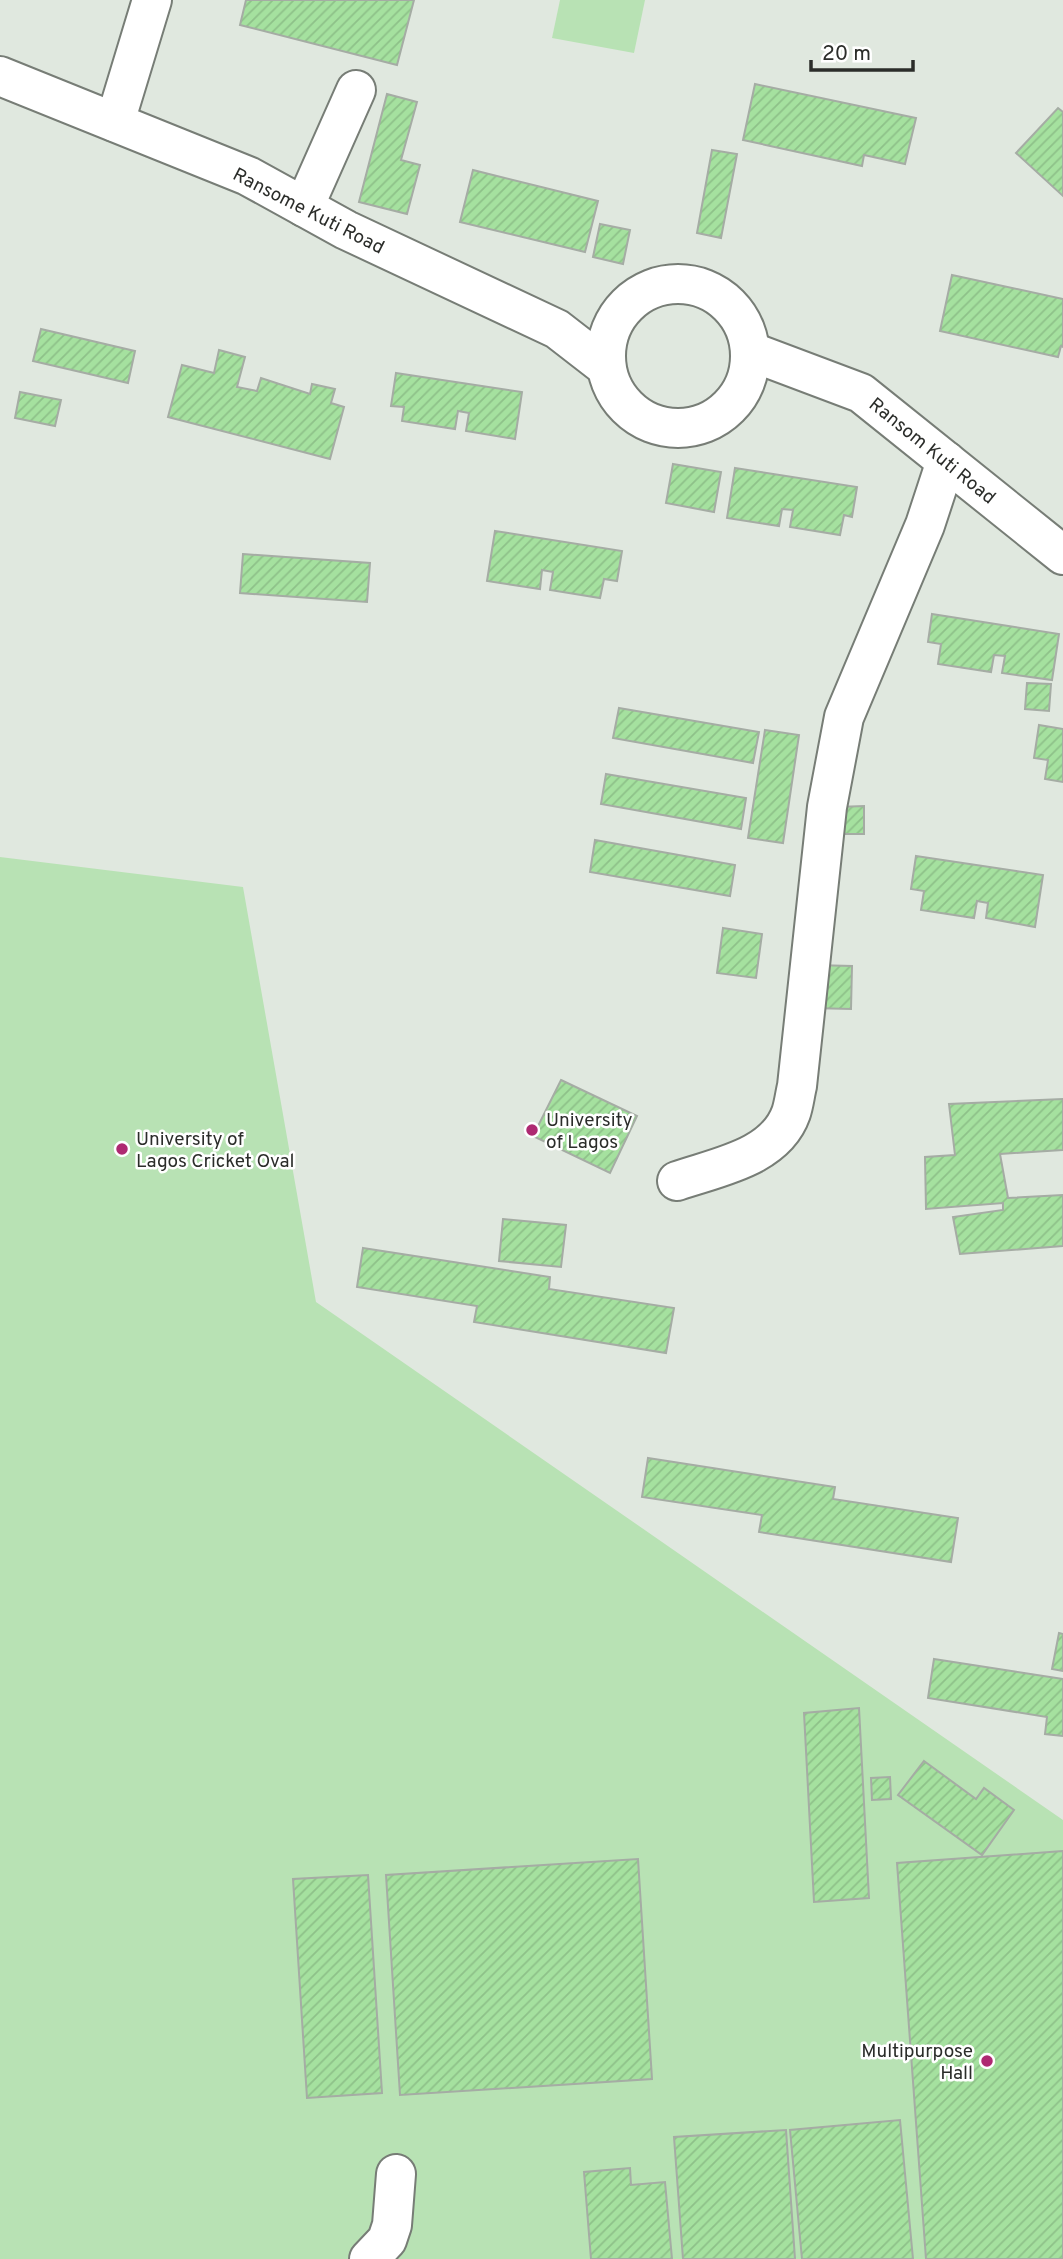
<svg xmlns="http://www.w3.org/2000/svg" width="1063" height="2259" viewBox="0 0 1063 2259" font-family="Overpass,sans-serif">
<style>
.pitch{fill:#b8e2b4}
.building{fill:url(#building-hatch);stroke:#a5aca4;stroke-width:2}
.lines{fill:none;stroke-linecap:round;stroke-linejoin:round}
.minor-casing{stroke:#777d76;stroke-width:42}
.minor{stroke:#fff;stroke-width:38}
.poi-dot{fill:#ae2971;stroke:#fff;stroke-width:2.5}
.labels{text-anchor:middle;stroke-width:5;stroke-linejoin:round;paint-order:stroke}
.street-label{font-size:19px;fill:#2b2d2a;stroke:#fff}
.poi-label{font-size:19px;fill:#2b2d2a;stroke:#fff;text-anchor:start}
</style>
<defs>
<pattern id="building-hatch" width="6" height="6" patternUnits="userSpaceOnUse" patternTransform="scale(1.75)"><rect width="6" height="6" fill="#a5e19f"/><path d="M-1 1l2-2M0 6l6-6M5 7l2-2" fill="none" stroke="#8ec189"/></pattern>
</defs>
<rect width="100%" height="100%" fill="#e0e8df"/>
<!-- pitch -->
<g class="pitch">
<path d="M 560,0 L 645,0 L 634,53 L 552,38 Z"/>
<path d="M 0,857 L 243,887 L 316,1302 L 1063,1820 L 1063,2259 L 0,2259 Z"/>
</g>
<!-- building -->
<g class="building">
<path d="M 246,0 L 414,0 L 397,65 L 240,25 Z"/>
<path d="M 755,84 L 916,118 L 905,164 L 864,155 L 862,166 L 743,140 Z"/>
<path d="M 387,94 L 417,102 L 401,160 L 420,165 L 407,214 L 359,202 Z"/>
<path d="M 1058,108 L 1063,112 L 1063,196 L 1016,153 Z"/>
<path d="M 712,150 L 737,154 L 721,238 L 697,233 Z"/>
<path d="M 473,170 L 598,201 L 585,252 L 460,222 Z"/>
<path d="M 600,224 L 630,230 L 623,264 L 593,257 Z"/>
<path d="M 952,275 L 1063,299 L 1063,347 L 1061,346 L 1058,357 L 940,331 Z"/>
<path d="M 41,329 L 135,351 L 128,383 L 33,361 Z"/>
<path d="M 219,350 L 245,357 L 237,387 L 257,391 L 261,378 L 310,394 L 312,384 L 335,389 L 331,403 L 344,407 L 330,459 L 168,417 L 182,365 L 214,373 Z"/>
<path d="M 396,373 L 522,392 L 515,439 L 466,431 L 469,413 L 458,411 L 455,429 L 402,421 L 404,407 L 391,406 Z"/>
<path d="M 20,392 L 61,400 L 55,426 L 15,418 Z"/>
<path d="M 673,464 L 721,472 L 714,512 L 666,503 Z"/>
<path d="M 735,468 L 857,487 L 852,517 L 844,515 L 840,535 L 790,527 L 793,510 L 782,509 L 779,526 L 727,518 Z"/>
<path d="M 495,531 L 622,551 L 617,581 L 604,579 L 600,598 L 550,590 L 553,572 L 542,570 L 540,589 L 487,581 Z"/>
<path d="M 243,554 L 370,563 L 367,602 L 240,593 Z"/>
<path d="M 932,614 L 1059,634 L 1052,680 L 1002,673 L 1005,656 L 994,655 L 991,672 L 938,664 L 941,644 L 928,642 Z"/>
<path d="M 1027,683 L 1051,684 L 1049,711 L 1025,709 Z"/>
<path d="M 619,708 L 759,732 L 753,763 L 613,738 Z"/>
<path d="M 1039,725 L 1063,729 L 1063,782 L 1045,779 L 1048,760 L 1034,758 Z"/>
<path d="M 765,730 L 799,735 L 783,843 L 748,838 Z"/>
<path d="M 606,774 L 746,798 L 741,829 L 601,804 Z"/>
<path d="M 864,806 L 864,834 L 837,834 L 837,807 Z"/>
<path d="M 595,840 L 735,865 L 730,896 L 590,872 Z"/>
<path d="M 916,856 L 1043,875 L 1035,927 L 986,918 L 988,903 L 977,901 L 974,918 L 921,910 L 924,891 L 911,889 Z"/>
<path d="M 723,928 L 762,934 L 756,978 L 717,973 Z"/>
<path d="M 813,965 L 852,966 L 851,1009 L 811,1008 Z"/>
<path d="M 561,1080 L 637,1116 L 610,1173 L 533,1136 Z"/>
<path d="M 1063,1099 L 1063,1150 L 1000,1154 L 1008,1198 L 1063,1195 L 1063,1246 L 960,1254 L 953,1217 L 1003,1210 L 1003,1203 L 926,1209 L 925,1157 L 955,1155 L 949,1104 Z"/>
<path d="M 503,1219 L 566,1225 L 561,1267 L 499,1261 Z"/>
<path d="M 363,1248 L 550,1277 L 549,1289 L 674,1308 L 666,1353 L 474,1322 L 477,1306 L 357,1287 Z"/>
<path d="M 648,1458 L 835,1487 L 833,1499 L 958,1518 L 951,1562 L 759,1532 L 762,1515 L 642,1497 Z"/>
<path d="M 1059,1633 L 1063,1634 L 1063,1671 L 1052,1669 Z"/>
<path d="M 934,1659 L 1063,1679 L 1063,1736 L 1045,1734 L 1047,1717 L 928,1698 Z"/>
<path d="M 859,1708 L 869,1898 L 814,1902 L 804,1713 Z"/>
<path d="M 924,1761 L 976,1799 L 984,1788 L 1014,1810 L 982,1855 L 898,1795 Z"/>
<path d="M 890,1777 L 891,1799 L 872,1800 L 871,1778 Z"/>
<path d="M 1063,1851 L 1063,2259 L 926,2259 L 897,1863 Z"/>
<path d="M 638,1859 L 652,2079 L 400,2095 L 386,1875 Z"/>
<path d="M 368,1875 L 382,2093 L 307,2098 L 293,1879 Z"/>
<path d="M 900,2120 L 913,2259 L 802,2259 L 790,2130 Z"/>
<path d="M 786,2130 L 795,2259 L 683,2259 L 674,2137 Z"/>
<path d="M 630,2168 L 631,2185 L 665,2182 L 672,2259 L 591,2259 L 584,2172 Z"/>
</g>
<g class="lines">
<defs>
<g id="minor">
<path d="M 0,76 L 248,176 L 346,230 L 557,329 L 606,367"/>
<path d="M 115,122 L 152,0"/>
<path d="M 304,207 L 356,90"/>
<circle cx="678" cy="356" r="72"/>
<path d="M 752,352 L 861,393 L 1063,555"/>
<path d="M 677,1181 C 717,1167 775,1158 791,1113 C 794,1104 795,1094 797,1086 L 827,807 L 844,717 L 925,525 L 946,461"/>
<path d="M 369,2259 L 387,2240 L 392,2225 L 396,2174"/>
</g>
</defs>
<!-- minor casing -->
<use href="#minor" class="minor-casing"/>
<!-- minor -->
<use href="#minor" class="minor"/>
</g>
<!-- markers -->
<g class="poi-dot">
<circle cx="532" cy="1130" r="7"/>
<circle cx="122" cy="1149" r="7"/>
<circle cx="987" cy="2061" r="7"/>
</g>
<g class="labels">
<!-- street labels -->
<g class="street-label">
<text transform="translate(309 210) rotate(27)" y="7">Ransome Kuti Road</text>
<text transform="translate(933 450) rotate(39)" y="7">Ransom Kuti Road</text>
</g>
<!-- poi labels -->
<g class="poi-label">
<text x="546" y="1126">University<tspan x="546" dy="22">of Lagos</tspan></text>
<text x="136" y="1145">University of<tspan x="136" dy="22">Lagos Cricket Oval</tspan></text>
<text x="973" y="2057" text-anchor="end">Multipurpose<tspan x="973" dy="22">Hall</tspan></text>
</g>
</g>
<!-- scale -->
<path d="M811 60v10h102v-10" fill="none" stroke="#2b2d2a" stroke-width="3.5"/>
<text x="822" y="60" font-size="21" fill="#2b2d2a" stroke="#ffffff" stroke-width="5" paint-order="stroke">20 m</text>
</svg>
